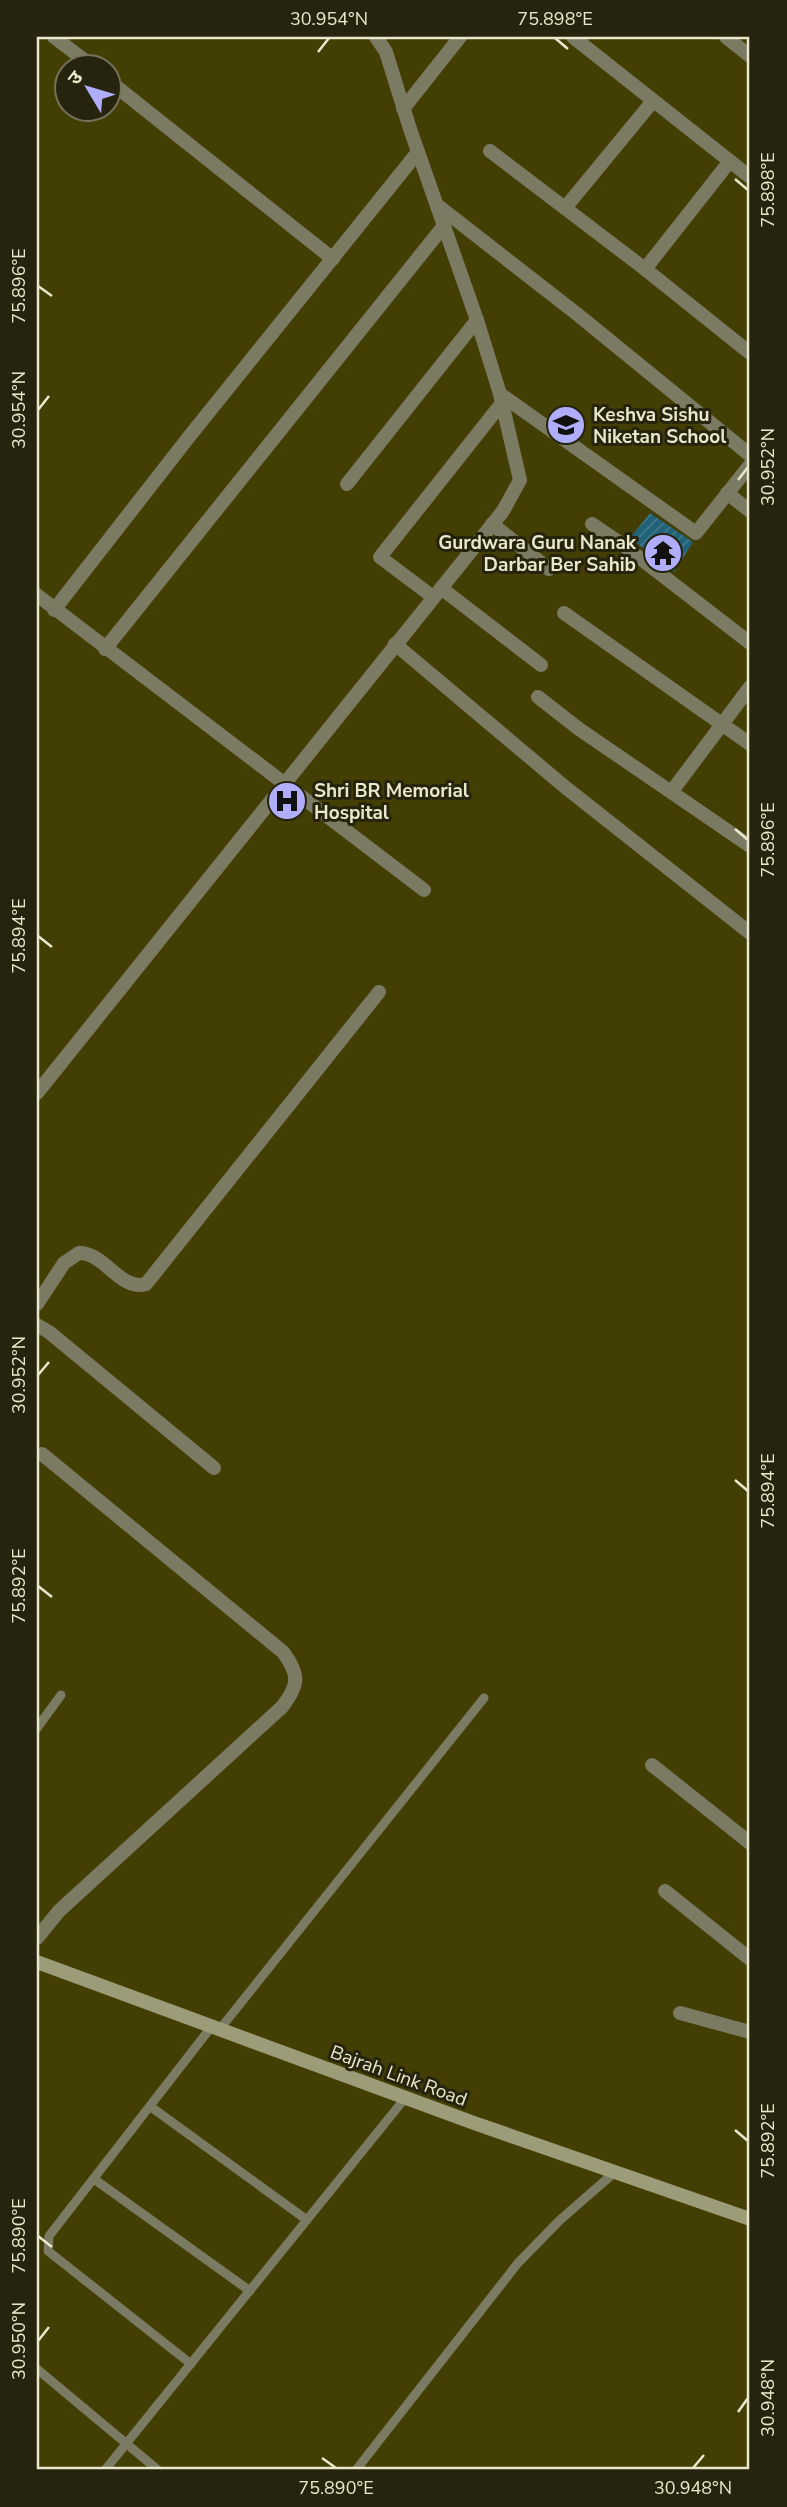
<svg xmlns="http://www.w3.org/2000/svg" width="787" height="2507" viewBox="0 0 787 2507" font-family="'Nunito Sans','Noto Sans Devanagari',sans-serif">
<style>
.building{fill:url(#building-hatch)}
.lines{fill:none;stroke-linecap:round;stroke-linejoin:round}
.lane{stroke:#7b7a63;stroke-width:9}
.street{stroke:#7b7a63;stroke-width:14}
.secondary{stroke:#9d9c78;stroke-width:14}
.ticks{fill:none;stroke:#e9e8cc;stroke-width:2.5}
.labels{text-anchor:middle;stroke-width:6;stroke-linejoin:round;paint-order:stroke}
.poi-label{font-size:19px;font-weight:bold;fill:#e9e8cc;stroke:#26240e;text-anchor:start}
.street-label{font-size:19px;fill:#e9e8cc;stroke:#26240e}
.neatline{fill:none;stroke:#e9e8cc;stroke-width:2.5}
.ticks-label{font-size:18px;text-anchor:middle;fill:#e9e8cc}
</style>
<defs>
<pattern id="building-hatch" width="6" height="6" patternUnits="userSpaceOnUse" patternTransform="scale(1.75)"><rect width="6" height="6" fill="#216278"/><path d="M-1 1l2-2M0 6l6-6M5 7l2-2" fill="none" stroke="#41788a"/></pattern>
</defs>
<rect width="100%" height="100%" fill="#423e04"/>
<!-- building -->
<path class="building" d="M 650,513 L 693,542 L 674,572 L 630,538 Z"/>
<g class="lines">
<!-- lane -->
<g class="lane">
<path d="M 37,1728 L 61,1695"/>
<path d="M 220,2029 L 484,1698"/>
<path d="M 151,2107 L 307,2220"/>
<path d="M 94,2179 L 250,2291"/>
<path d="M 191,2364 L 48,2251 L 49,2236 L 212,2026"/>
<path d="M 37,2369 L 158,2470"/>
<path d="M 105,2470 L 406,2097"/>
<path d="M 356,2470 L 518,2263 L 560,2220 L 615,2172"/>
</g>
<!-- street -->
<g class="street">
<path d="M 54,37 L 92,66"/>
<path d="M 573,37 L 750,177"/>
<path d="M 726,37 L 750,56"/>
<path d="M 108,80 L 333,259"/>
<path d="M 403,109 L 460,37"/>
<path d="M 490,151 L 645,269 L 750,353"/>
<path d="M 437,205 L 577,314 L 750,455"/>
<path d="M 565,208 L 653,101"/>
<path d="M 645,269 L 730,161"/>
<path d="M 500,394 L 696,533 L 750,465"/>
<path d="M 347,484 L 477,320"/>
<path d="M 727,493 L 750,511"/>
<path d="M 492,524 L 549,569"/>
<path d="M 592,524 L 623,545 L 750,643"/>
<path d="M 441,588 L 541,665"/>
<path d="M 37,595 L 424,890"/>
<path d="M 433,597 L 380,557 L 502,403"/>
<path d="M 54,610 L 188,438 L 418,152"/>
<path d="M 564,613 L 750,744"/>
<path d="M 395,644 L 565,787 L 750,933"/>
<path d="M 105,649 L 443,227"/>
<path d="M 538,697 L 579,729 L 750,846"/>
<path d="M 672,791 L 750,687"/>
<path d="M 37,1093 L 503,511 L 520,480 L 500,394 L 477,320 L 410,129 L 386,52 L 376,37"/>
<path d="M 37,1304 L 64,1263 L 79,1253 C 104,1252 121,1292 146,1284 L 379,992"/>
<path d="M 37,1325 L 49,1332 L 214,1468"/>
<path d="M 652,1765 L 750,1843"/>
<path d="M 665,1891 L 750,1959"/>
<path d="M 37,1938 L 59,1911 L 282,1707 C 299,1685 300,1675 283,1652 L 42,1454"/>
<path d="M 680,2013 L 750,2032"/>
</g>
<!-- secondary -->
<path class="secondary" d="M 37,1962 L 474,2123 L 750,2219"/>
</g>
<!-- ticks -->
<path class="ticks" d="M 555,38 L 568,49M 318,52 L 329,38M 735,179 L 748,190M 38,286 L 52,296M 38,410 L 49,396M 738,480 L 748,467M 735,829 L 748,840M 38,936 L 52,947M 38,1375 L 49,1362M 735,1480 L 748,1491M 38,1586 L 52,1597M 735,2130 L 748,2141M 38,2236 L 52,2247M 38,2341 L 49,2327M 738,2412 L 748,2398M 322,2458 L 336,2468M 693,2468 L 704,2455"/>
<!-- icons -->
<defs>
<symbol id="school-disc" viewBox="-11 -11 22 22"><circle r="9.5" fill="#b0aefa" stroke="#26240e"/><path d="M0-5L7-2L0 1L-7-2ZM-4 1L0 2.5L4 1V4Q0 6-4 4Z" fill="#111"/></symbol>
<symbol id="temple-disc" viewBox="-11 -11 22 22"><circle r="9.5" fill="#b0aefa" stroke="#26240e"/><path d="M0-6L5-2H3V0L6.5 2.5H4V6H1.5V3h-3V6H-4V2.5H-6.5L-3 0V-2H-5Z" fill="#111"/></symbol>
<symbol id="hospital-disc" viewBox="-11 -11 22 22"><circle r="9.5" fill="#b0aefa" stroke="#26240e"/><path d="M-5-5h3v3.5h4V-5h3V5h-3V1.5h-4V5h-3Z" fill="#111"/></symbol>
</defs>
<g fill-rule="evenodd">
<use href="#school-disc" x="544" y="403" width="44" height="44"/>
<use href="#temple-disc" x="641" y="531" width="44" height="44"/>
<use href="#hospital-disc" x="265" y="779" width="44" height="44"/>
</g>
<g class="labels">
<!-- poi labels -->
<g class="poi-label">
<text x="593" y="421">Keshva Sishu<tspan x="593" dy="22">Niketan School</tspan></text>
<text x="636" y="549" text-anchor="end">Gurdwara Guru Nanak<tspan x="636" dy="22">Darbar Ber Sahib</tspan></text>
<text x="314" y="797">Shri BR Memorial<tspan x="314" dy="22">Hospital</tspan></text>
</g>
<!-- street labels -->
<g class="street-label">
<text transform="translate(399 2075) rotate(20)" y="7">Bajrah Link Road</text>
</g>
</g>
<!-- border -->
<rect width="787" height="2507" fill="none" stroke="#26240e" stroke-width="77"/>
<!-- north arrow -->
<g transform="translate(88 88) rotate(308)"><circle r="33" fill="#26240e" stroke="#74725a" stroke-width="2"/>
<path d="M0-5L12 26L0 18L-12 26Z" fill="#b0aefa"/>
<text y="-10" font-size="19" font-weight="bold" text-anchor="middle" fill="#e9e8cc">उ</text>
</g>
<rect x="38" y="38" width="710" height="2430" class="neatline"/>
<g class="ticks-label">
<text x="329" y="25">30.954°N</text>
<text x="555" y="25">75.898°E</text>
<text transform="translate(768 190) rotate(-90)" y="6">75.898°E</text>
<text transform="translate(19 286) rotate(-90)" y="6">75.896°E</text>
<text transform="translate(19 410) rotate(-90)" y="6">30.954°N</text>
<text transform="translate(768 467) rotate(-90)" y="6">30.952°N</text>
<text transform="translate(768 840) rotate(-90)" y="6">75.896°E</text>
<text transform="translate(19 936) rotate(-90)" y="6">75.894°E</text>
<text transform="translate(19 1375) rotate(-90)" y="6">30.952°N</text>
<text transform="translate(768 1491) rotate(-90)" y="6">75.894°E</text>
<text transform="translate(19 1586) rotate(-90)" y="6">75.892°E</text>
<text transform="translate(768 2141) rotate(-90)" y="6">75.892°E</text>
<text transform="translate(19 2236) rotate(-90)" y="6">75.890°E</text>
<text transform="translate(19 2341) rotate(-90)" y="6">30.950°N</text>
<text transform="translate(768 2398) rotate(-90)" y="6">30.948°N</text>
<text x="336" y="2494">75.890°E</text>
<text x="693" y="2494">30.948°N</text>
</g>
</svg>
